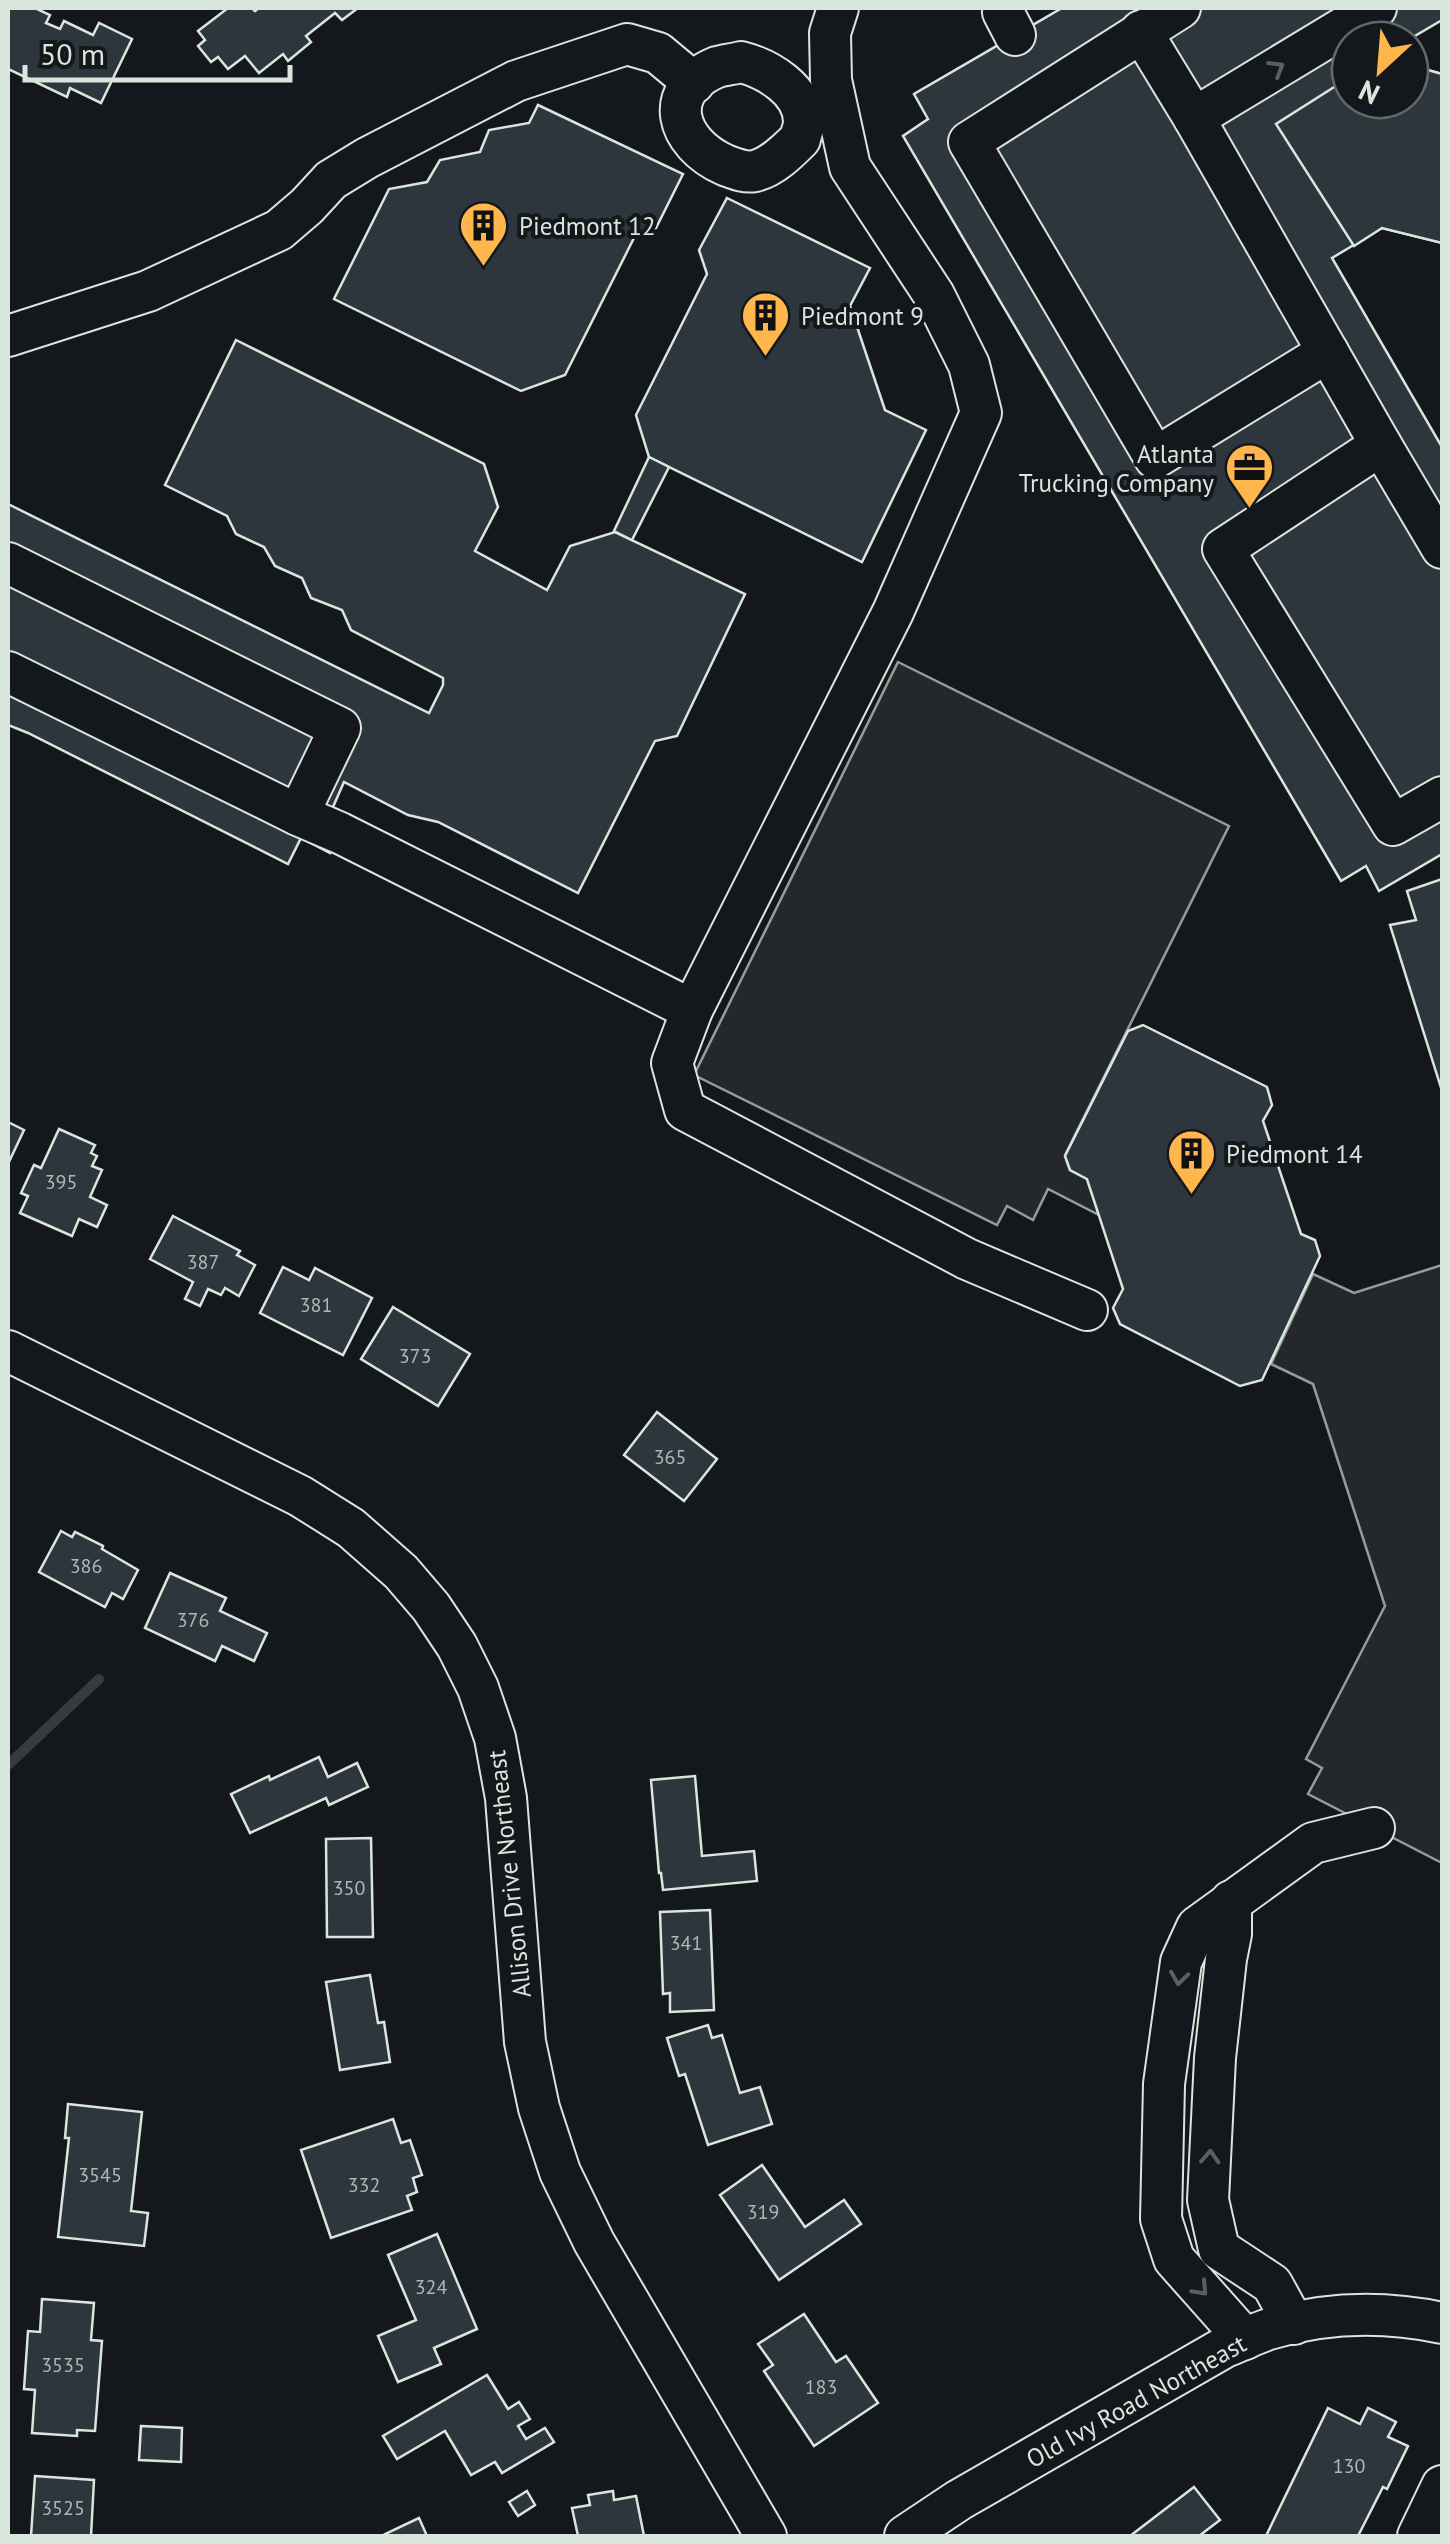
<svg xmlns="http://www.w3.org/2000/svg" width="1450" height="2544" viewBox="0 0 1450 2544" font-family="'PT Sans',sans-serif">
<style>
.parking{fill:#24282b;stroke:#939e99;stroke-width:2.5}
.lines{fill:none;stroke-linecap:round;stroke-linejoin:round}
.stream{stroke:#363b3e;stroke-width:10}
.building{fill:#2c363c;stroke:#d8e6dc;stroke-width:2.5}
.minor-casing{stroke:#d8e6dc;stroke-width:44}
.minor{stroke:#14181c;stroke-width:40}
.oneway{stroke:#59605f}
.labels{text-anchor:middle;stroke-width:8;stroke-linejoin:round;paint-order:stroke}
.number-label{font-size:20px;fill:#adbab4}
.poi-label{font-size:25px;fill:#d8e6dc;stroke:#14181c;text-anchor:start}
.street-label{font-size:25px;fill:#d8e6dc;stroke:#14181c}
</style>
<rect width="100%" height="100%" fill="#14181c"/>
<!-- parking -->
<g class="parking">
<path d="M 898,662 L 1229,826 L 1065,1155 L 1070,1170 L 1087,1179 L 1099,1215 L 1048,1189 L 1033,1220 L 1007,1206 L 997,1225 L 694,1075 Z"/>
<path d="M 1442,1265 L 1442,1863 L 1308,1794 L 1322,1768 L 1306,1759 L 1385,1606 L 1313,1384 L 1271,1364 L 1313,1274 L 1354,1293 Z"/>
</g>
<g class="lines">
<!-- stream -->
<path class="stream" d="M 8,1765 L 99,1679"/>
</g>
<!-- building -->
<g class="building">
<path d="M 8,8 L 35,8 L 50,15 L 46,23 L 60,29 L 64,21 L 93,35 L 99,23 L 132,39 L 101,103 L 70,88 L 67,97 L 8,69 Z"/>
<path d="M 228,8 L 252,8 L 255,11 L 259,8 L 358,8 L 342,20 L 335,13 L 306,36 L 311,42 L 288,61 L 283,54 L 259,73 L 245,56 L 228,69 L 218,57 L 211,62 L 198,46 L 205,40 L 198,31 Z"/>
<path d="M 1062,8 L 1442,8 L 1442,20 L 1408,40 L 1350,40 L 1350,100 L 1410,100 L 1410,48 L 1424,69 L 1442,74 L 1442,243 L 1382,228 L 1332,258 L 1442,447 L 1442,854 L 1379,891 L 1366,866 L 1341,881 L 903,136 L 928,119 L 914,94 Z"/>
<path d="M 1410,48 L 1424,69 L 1442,74 L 1442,243 L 1382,228 L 1354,246 L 1276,124 L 1350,77 L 1350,100 L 1410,100 Z"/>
<path d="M 538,105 L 683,174 L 656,228 L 635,236 L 565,375 L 521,391 L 334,299 L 389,189 L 427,182 L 440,160 L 480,152 L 489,130 L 529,123 Z"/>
<path d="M 727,198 L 870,268 L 850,306 L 885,410 L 926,430 L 862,562 L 649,457 L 636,415 L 707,274 L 699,250 Z"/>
<path d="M 236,340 L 484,464 L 498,507 L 475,551 L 547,590 L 570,546 L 615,532 L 745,594 L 677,736 L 655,741 L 578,893 L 438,822 L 408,815 L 344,782 L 333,807 L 349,815 L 330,853 L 301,838 L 288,864 L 28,733 L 8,725 L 8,504 L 429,713 L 443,685 L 443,678 L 351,630 L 342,610 L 311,598 L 302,578 L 275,566 L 264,547 L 236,534 L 227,516 L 165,485 Z"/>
<path d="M 649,457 L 669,467 L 632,540 L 614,531 Z"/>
<path d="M 1442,879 L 1442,1091 L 1390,925 L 1416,920 L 1407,891 Z"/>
<path d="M 1143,1025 L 1267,1087 L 1272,1105 L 1263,1121 L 1301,1234 L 1315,1240 L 1320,1256 L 1262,1380 L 1240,1386 L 1120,1324 L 1113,1308 L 1123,1289 L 1087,1179 L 1070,1170 L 1065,1156 L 1128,1031 Z"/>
<path d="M 8,1122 L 24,1130 L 8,1164 Z"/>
<path d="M 59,1129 L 95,1145 L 91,1153 L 97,1156 L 92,1166 L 102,1170 L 90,1197 L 107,1205 L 97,1227 L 79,1219 L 72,1236 L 20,1213 L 28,1196 L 21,1193 L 34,1165 L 41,1168 Z"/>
<path d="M 173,1216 L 240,1251 L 237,1255 L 255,1265 L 239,1296 L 225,1288 L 221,1295 L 208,1289 L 200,1306 L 185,1299 L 193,1282 L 150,1259 Z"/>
<path d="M 283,1267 L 309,1280 L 315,1268 L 372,1298 L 343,1355 L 260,1313 Z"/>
<path d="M 393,1307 L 470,1354 L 438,1406 L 361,1359 Z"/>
<path d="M 657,1412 L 717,1459 L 684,1501 L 624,1455 Z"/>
<path d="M 61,1531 L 72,1537 L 75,1532 L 103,1546 L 102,1549 L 138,1570 L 123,1599 L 112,1593 L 105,1607 L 39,1572 Z"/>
<path d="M 170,1573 L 226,1598 L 220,1611 L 267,1633 L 254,1661 L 222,1646 L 215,1661 L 145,1628 Z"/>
<path d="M 319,1757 L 328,1777 L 357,1763 L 368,1787 L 329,1805 L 326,1798 L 250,1833 L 231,1794 L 269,1776 L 270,1780 Z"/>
<path d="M 695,1776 L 702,1856 L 754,1851 L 757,1881 L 663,1890 L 661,1873 L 659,1873 L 651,1780 Z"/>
<path d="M 371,1838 L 373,1937 L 327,1937 L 326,1839 Z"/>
<path d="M 710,1910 L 714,2010 L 670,2012 L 670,1993 L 663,1994 L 660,1912 Z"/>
<path d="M 370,1975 L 378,2023 L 384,2022 L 390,2062 L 340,2070 L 326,1982 Z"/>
<path d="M 708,2025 L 712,2038 L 722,2035 L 740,2093 L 760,2087 L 772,2124 L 708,2145 L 685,2074 L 679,2076 L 667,2038 Z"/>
<path d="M 68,2104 L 142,2112 L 131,2211 L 148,2213 L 144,2246 L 58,2237 L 69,2138 L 65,2138 Z"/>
<path d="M 393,2119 L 401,2143 L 410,2140 L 422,2175 L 413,2178 L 417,2192 L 407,2196 L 412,2210 L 331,2238 L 301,2150 Z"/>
<path d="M 762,2165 L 805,2227 L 844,2200 L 861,2224 L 779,2280 L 720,2195 Z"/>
<path d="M 437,2234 L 477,2329 L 434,2348 L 441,2364 L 398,2382 L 378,2336 L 416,2320 L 388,2255 Z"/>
<path d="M 42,2299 L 94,2303 L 91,2340 L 102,2341 L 95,2431 L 77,2430 L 77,2436 L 32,2433 L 35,2390 L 24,2389 L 28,2331 L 40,2332 Z"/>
<path d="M 804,2314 L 836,2362 L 846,2356 L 878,2403 L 814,2446 L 764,2371 L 773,2365 L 758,2344 Z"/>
<path d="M 487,2375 L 508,2409 L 519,2402 L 530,2419 L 518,2426 L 526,2439 L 545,2428 L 554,2442 L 502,2473 L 495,2462 L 471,2475 L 445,2431 L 397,2459 L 383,2436 Z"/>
<path d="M 1328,2408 L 1360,2424 L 1368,2408 L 1396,2422 L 1388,2437 L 1408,2446 L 1387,2489 L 1383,2487 L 1358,2536 L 1266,2536 Z"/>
<path d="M 141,2426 L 182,2428 L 181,2462 L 139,2460 Z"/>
<path d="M 35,2476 L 94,2480 L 91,2536 L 31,2536 Z"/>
<path d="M 1194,2487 L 1220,2520 L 1199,2536 L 1130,2536 Z"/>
<path d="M 527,2491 L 535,2505 L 518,2516 L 509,2502 Z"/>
<path d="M 613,2491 L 614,2500 L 636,2496 L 644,2536 L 578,2536 L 572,2508 L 590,2505 L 588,2495 Z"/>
<path d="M 419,2518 L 427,2536 L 386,2536 L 385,2534 Z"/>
</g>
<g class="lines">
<defs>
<g id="minor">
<path d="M 838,8 L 830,33 L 831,80 L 850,167 L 934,295 L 969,365 L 981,413 L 893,612 L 692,1010 L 672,1063 L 685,1110 L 967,1259 L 1087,1310"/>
<path d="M 1005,8 L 1003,12 L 1015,35"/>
<path d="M 1180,8 L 969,142 L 1155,458 L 1328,352"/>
<path d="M 1141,31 L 1194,118 L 1381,445 L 1223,549 L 1393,825 L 1442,797"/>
<path d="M 741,62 C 768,69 804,90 804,122 C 804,128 801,133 800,139 C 788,151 772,167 755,171 C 744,173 736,169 725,165 C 676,143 660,91 717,67 C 724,65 733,64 741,62 Z"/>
<path d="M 1194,118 L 1376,8"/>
<path d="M 8,336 L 148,291 L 279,230 L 307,206 L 331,180 L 367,158 L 516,81 L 627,44 L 658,53 L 694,83"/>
<path d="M 1381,445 L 1442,548"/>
<path d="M 8,563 L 340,728 L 298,815"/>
<path d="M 8,672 L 298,815 L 340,833 L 692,1010"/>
<path d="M 8,1351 L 300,1496 L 351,1528 L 401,1572 L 431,1607 L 457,1646 L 478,1688 L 495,1738 L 506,1798 L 525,2042 L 539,2108 L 560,2172 L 594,2242 L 766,2536"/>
<path d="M 1231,1901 L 1231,1934 L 1226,1959 L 1215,2058 L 1208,2200 L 1219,2249 L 1272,2284 L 1294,2324"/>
<path d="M 1245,2339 L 1174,2259 L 1161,2219 L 1164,2084 L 1181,1962 L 1197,1927 L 1313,1843 L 1374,1828"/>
<path d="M 905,2536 L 959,2500 L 1225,2347 C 1240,2341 1254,2334 1269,2329 C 1326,2312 1385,2311 1442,2323"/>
<path d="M 1418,2536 L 1442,2486"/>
</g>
</defs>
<!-- minor casing -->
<use href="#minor" class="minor-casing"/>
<!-- minor -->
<use href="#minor" class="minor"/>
</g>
<!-- one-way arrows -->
<defs><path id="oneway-chevron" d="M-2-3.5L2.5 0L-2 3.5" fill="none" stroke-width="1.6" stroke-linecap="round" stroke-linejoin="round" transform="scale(2.5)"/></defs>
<g class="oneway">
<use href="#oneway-chevron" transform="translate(1277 68) rotate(-31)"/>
<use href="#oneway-chevron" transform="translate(1179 1978) rotate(98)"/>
<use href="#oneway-chevron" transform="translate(1210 2157) rotate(-87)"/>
<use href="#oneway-chevron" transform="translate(1201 2289) rotate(47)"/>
</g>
<!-- icons -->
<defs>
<symbol id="building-pin" viewBox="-11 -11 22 30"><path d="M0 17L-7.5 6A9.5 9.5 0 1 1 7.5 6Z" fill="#ffb74d" stroke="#14181c"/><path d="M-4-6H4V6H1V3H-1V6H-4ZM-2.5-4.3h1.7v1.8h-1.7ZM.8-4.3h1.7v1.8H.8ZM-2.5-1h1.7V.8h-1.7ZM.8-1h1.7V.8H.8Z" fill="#111"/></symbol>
<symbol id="office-pin" viewBox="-11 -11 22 30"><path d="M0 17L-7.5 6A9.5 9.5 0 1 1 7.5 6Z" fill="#ffb74d" stroke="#14181c"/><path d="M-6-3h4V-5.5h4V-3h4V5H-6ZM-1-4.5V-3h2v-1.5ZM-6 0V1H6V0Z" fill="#111"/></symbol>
</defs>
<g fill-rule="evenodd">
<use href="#building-pin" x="456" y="198" width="55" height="75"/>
<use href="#building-pin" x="738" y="288" width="55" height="75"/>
<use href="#office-pin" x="1222" y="440" width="55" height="75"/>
<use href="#building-pin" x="1164" y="1126" width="55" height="75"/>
</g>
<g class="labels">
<!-- number labels -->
<g class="number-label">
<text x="61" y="1189">395</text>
<text x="203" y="1269">387</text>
<text x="316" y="1312">381</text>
<text x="415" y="1363">373</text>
<text x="670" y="1464">365</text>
<text x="86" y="1573">386</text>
<text x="193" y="1627">376</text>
<text x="349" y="1895">350</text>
<text x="686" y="1950">341</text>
<text x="100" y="2182">3545</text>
<text x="364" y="2192">332</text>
<text x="763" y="2219">319</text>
<text x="431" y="2294">324</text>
<text x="63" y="2372">3535</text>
<text x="821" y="2394">183</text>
<text x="1349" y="2473">130</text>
<text x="63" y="2515">3525</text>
</g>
<!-- poi labels -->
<g class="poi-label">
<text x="519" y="235">Piedmont 12</text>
<text x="801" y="325">Piedmont 9</text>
<text x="1214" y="463" text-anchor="end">Atlanta<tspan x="1214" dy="29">Trucking Company</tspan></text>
<text x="1226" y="1163">Piedmont 14</text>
</g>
<!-- street labels -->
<g class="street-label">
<text transform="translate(509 1874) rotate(-96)" y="9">Allison Drive Northeast</text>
<text transform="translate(1136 2401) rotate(-29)" y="9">Old Ivy Road Northeast</text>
</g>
</g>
<!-- border -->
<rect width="1450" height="2544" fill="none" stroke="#d8e6dc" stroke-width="20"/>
<!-- north arrow -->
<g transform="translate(1380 70) rotate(206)"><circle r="48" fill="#14181c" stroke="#626a69" stroke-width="2.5"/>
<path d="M0-8L18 38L0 25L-18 38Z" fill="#ffb74d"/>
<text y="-15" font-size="28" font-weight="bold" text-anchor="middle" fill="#d8e6dc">N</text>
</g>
<!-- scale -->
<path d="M25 65v15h265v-15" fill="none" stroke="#d8e6dc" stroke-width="5"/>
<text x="40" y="65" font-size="30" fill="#d8e6dc" stroke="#14181c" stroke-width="8" paint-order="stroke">50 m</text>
</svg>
